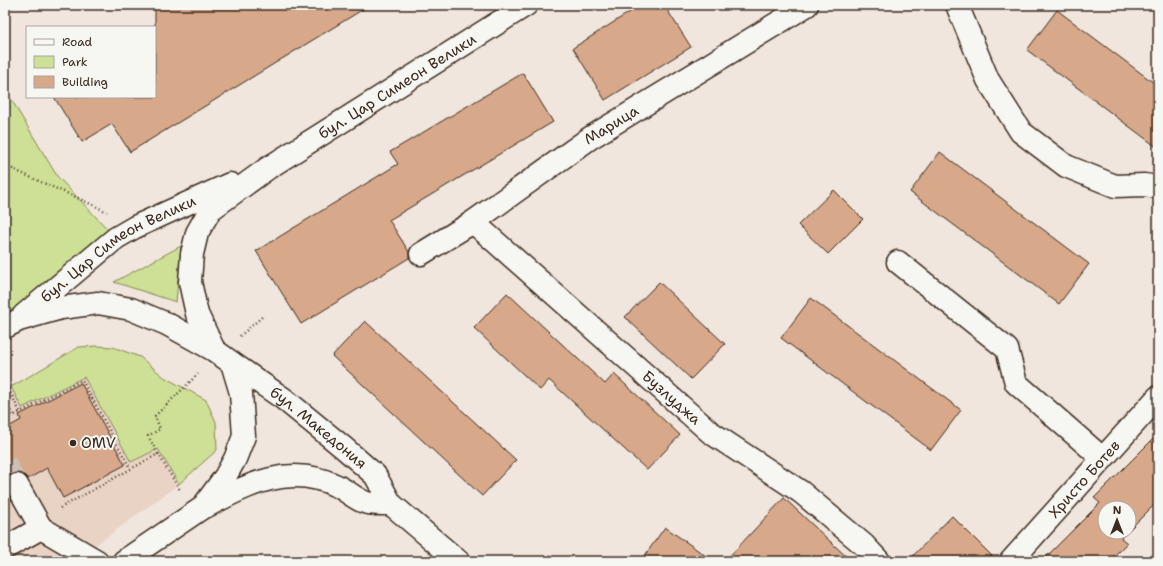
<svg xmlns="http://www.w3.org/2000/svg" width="1163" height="566" viewBox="0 0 1163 566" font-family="'Shantell Sans',sans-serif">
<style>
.built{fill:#e9d3c4}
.green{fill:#cde095;stroke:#84855a}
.building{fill:#d8a88a;stroke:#3b2a1e}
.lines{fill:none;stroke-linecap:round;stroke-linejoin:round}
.minor-tunnel{stroke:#ccc0b7;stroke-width:22;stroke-dasharray:22 11;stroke-linecap:butt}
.minor-casing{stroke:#3b2a1e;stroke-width:25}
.path{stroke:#3b2a1e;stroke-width:2.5;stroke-dasharray:1 3;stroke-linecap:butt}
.minor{stroke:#f6f6f2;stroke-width:22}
.poi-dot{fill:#3b2a1e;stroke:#f6f6f2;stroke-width:1.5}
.labels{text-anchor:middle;stroke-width:4;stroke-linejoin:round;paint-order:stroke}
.street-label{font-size:15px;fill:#3b2a1e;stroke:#f6f6f2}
.poi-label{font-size:15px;fill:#3b2a1e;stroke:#f6f6f2;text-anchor:start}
</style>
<rect width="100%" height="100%" fill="#f0e6dd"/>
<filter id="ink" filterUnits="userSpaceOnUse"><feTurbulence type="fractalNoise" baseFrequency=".025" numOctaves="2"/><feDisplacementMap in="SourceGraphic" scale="8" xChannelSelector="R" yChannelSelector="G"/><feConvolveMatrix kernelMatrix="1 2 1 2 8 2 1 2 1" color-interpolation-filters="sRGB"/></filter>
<g filter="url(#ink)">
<!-- built -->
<path class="built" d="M 84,377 L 131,462 L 158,449 L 179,484 L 74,561 L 5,561 L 5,390 L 11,387 L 22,408 Z"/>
<!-- green -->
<g class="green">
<path d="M 5,89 L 57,176 L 116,238 L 5,327 Z"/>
<path d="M 181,246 L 176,302 L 114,282 Z"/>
<path d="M 98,346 L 113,347 L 140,357 L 164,377 L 206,400 L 216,422 L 217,450 L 179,484 L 158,449 L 131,462 L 84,377 L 22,408 L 11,387 L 79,347 Z"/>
</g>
<!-- building -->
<g class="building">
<path d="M 155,5 L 370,5 L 130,152 L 112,124 L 82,142 L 54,97 L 155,97 Z"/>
<path d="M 641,5 L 664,5 L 691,47 L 605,100 L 573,48 Z"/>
<path d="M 1057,10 L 1158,86 L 1158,148 L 1027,50 Z"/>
<path d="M 523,73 L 553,122 L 389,220 L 409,252 L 409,258 L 301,324 L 256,251 L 398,164 L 390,152 Z"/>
<path d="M 940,152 L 1089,264 L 1059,304 L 910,192 Z"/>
<path d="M 834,190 L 863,219 L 828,254 L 798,225 Z"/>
<path d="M 659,282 L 725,344 L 691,379 L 625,317 Z"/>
<path d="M 507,293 L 605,384 L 614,374 L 680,435 L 647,470 L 549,380 L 540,390 L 474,328 Z"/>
<path d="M 811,298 L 961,410 L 931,450 L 781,338 Z"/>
<path d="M 365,321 L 516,460 L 482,496 L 332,356 Z"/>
<path d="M 81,383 L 125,465 L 63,498 L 47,468 L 28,479 L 23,474 L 18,473 L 11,474 L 5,483 L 5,429 L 21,420 L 19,415 Z"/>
<path d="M 1158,434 L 1158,501 L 1129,530 L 1129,508 L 1105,508 L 1105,532 L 1127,532 L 1121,538 L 1127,543 L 1109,561 L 1042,561 L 1100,503 L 1094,498 Z"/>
<path d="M 784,498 L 851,561 L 725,561 Z"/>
<path d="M 952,516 L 997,561 L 908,561 Z"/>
<path d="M 665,527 L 713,561 L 641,561 Z"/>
</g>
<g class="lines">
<!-- minor-tunnel -->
<path class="minor-tunnel" d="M 5,463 L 17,485"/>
<defs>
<g id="minor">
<path d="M 957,5 L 988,80 L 1021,132 L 1066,166 L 1115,186 L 1144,185 L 1158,187"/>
<path id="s1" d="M 473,222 L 710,432 L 801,492 L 864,545 L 879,561"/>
<path id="s2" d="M 421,254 L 473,222 L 590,138 L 807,5"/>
<path d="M 898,262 L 1007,349 L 1016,383 L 1102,458"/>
<path id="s3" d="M 24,315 L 116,238 L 135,227 L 230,184"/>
<path d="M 5,327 L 19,320 L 61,308 L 98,303 L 131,309 L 167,324 L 214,350 L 232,363 L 241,393 L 244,436 L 235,459 L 225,477 L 202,508 L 124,561"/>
<path id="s4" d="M 214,350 L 197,314 L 190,282 L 192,254 L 197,233 L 210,210 L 268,168 L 526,5"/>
<path id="s5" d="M 232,363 L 284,399 L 344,448 L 375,475 L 391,504 L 458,561"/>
<path d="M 17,485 L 41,528"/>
<path d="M 207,506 C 249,484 290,463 337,486 C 346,490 354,498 364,502 C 371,505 383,504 391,504"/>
<path d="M 5,548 L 41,528 L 97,561"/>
<path id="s6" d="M 1011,561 L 1158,397"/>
</g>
</defs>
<!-- minor casing -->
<use href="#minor" class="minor-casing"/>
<!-- path -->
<g class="path">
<path d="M 5,165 C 38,182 74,195 107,212"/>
<path d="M 240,336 L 263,316"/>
<path d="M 5,382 L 20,412 L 82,380 L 130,468"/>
<path d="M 5,400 L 13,416 L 20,412"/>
<path d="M 158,454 L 180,490"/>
<path d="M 60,508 L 158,454 L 148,436 L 160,429 L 155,416 L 198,374"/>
</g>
<!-- minor -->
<use href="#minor" class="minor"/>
</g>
</g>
<!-- markers -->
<circle class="poi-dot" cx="73" cy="443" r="4"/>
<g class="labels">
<!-- street labels -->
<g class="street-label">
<text dy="5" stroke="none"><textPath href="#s4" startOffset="373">бул. Цар Симеон Велики</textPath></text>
<text dy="5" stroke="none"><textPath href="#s2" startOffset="230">Марица</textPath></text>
<text dy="5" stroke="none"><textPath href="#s3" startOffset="116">бул. Цар Симеон Велики</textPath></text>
<text dy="5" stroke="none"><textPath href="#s1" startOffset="265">Бузлуджа</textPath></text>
<text dy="5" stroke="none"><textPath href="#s5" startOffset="108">бул. Македония</textPath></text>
<text dy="5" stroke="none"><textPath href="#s6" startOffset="110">Христо Ботев</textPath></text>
</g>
<!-- poi labels -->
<g class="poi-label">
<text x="81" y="448">OMV</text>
</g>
</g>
<!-- margin -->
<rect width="1163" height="566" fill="none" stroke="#f6f6f2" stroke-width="20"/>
<rect x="10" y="10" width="1143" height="546" fill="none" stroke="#3b2a1e" stroke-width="1.5" filter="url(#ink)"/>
<!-- legend -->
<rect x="26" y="26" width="130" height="72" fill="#f6f6f2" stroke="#aba49d"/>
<rect x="34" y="39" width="20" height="6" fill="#f6f6f2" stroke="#aba49d"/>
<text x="62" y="46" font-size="12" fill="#3b2a1e">Road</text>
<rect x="34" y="56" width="20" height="12" fill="#cde095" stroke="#aba49d"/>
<text x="62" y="66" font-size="12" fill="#3b2a1e">Park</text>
<rect x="34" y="76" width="20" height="12" fill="#d8a88a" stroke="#aba49d"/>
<text x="62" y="86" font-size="12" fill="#3b2a1e">Building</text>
<!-- north arrow -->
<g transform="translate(1117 520)"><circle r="19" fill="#f6f6f2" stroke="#aba49d"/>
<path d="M0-3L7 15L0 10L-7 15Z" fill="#3b2a1e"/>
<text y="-6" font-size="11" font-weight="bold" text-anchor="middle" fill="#3b2a1e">N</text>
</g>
</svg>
